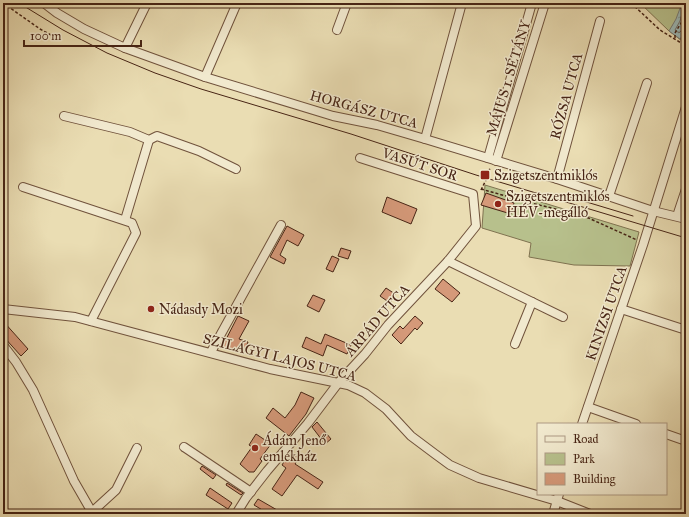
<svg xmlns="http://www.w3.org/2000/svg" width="689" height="517" viewBox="0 0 689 517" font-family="'IM FELL Great Primer',serif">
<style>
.green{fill:#b7c08c;stroke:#7f7250}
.water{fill:url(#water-ripples);stroke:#7a7d76}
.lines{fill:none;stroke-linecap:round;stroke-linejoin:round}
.shore{stroke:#726e66;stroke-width:1}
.building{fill:#d59979;stroke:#472415}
.minor-casing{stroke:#70523c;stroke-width:10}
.path{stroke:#472415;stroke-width:1.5;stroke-dasharray:3 2;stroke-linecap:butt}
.minor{stroke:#f1e9ce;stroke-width:8}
.tram{stroke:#472415;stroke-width:1}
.poi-dot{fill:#8f2418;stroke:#f1e9ce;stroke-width:1.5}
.labels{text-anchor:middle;stroke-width:3;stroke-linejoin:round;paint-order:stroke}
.street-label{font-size:14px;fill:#472415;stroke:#f1e9ce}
.poi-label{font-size:14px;fill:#472415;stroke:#f1e9ce;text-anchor:start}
</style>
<defs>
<pattern id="water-ripples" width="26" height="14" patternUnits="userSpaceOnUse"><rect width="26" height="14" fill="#9cb9b7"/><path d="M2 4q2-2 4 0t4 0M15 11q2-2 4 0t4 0" fill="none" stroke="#819694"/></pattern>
</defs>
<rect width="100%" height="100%" fill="#eaddb3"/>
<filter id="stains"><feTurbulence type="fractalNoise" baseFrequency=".005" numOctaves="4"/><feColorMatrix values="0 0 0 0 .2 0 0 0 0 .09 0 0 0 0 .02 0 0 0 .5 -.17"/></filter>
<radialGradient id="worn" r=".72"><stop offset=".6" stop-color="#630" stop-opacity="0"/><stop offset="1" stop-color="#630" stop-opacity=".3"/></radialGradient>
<!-- green -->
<g class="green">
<path d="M 640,3 L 686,3 L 686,44 L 669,31 Z"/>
<path d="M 485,185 L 639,232 L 630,266 L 574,265 L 529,257 L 531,243 L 482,228 Z"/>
</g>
<!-- water -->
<path class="water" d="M 682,3 L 686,3 L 686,31 L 680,39 L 669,31 L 676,19 Z"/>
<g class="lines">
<!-- shore -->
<path class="shore" d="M 685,3 L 680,21 L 675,30 L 679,33 L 683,29 L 686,29"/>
</g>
<!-- building -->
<g class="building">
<path d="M 486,193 L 514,203 L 511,214 L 481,205 Z"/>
<path d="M 387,197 L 417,209 L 411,224 L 382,212 Z"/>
<path d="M 287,226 L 304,235 L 298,246 L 287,240 L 280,255 L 286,259 L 284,264 L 270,257 Z"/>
<path d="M 341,248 L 351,251 L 348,259 L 338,256 Z"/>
<path d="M 332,256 L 339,259 L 333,272 L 326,269 Z"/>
<path d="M 443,279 L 460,293 L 452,302 L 435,289 Z"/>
<path d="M 386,288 L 395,294 L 390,303 L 380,296 Z"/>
<path d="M 313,295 L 325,300 L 319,312 L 307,306 Z"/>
<path d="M 238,316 L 249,321 L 239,339 L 248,342 L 244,353 L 222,347 Z"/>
<path d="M 415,316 L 423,323 L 417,330 L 415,328 L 401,344 L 392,335 L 400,326 L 403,329 Z"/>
<path d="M 3,321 L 28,349 L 21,356 L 3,336 Z"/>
<path d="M 325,334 L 351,345 L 347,354 L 327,345 L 323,356 L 302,347 L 306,337 L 321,344 Z"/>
<path d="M 301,392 L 314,398 L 306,414 L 289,436 L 266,418 L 273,408 L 285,418 L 295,405 Z"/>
<path d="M 317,422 L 331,439 L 325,444 L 312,427 Z"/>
<path d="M 256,434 L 271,444 L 260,459 L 262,461 L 254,472 L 249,472 L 240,464 L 252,447 L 249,445 Z"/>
<path d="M 290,452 L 299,458 L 295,464 L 323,482 L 318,489 L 297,475 L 282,496 L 272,489 L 286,468 L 282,465 Z"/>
<path d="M 202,466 L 216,475 L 213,479 L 200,469 Z"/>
<path d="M 227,483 L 243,493 L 241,495 L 226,485 Z"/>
<path d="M 210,488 L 232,503 L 228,509 L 206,495 Z"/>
<path d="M 258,499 L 284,514 L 269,514 L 254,505 Z"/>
</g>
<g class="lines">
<defs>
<g id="minor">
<path d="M 44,3 L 57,13 L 84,29 L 125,48 L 205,77 L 333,116 L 377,125 L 425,139 L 557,179 L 653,211 L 686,219"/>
<path d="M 337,30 L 347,3"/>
<path d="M 125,48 L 147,3"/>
<path d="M 205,77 L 237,3"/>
<path d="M 64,116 L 130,132 L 149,140 L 157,136 L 199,151 L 236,169"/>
<path d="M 425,139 L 462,3"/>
<path d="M 488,158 L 532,3"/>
<path d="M 496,161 L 545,3"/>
<path d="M 557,179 L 600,21"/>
<path d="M 23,187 L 132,223 L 136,233 L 91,321"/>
<path d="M 609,196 L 647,83"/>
<path d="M 677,216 L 686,189"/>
<path d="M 125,220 L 149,140"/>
<path d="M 448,261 L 563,317"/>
<path d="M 3,309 L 75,317 L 270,369 L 348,385 L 365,393 L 386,409 L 411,436 L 435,454 L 450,465 L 479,478 L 557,501 L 590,514"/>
<path d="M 621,309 L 686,330"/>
<path d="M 515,344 L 532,302"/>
<path d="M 3,345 L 16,362 L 33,390 L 74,481 L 93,514"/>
<path d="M 211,352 L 281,225"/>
<path d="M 588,407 L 636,424"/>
<path d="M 582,424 L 643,245 L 686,107"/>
<path d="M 666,434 L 686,441"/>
<path d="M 184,447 L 251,492"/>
<path d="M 92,512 L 116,490 L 137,448"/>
<path d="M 236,514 L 246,498 L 267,471 L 308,423 L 339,382 L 365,354 L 388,325 L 448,261 L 476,226 L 473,194 L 360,158"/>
<path d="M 553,514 L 559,494"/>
</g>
</defs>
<!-- minor casing -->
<use href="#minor" class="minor-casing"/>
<!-- path -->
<g class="path">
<path d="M 3,3 L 40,29 L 58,39"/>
<path d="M 631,3 L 660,30 L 686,46"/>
<path d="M 675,38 L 675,33 L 686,15"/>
<path d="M 481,189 L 527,202 L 584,216 L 637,240"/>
<path d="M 481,190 L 486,180 L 490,168"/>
</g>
<!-- minor -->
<use href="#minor" class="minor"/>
<!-- tram -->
<g class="tram">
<path d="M 19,3 L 63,30 L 107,53 L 155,73 L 201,89 L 351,134 L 476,175 L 686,238"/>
<path d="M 560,194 L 633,216"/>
</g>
</g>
<!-- markers -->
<g class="poi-dot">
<rect x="480" y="170" width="10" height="10" rx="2"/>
<circle cx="498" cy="204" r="4"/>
<circle cx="151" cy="309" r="4"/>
<circle cx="255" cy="448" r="4"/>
</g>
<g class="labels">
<!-- street labels -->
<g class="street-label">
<text transform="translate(508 78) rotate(-73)" y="5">MÁJUS 1. SÉTÁNY</text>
<text transform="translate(566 96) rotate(-75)" y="5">RÓZSA UTCA</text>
<text transform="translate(364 109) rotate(15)" y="5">HORGÁSZ UTCA</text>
<text transform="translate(420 164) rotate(18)" y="5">VASÚT SOR</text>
<text transform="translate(606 313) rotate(-71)" y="5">KINIZSI UTCA</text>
<text transform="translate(377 320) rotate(-49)" y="5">ÁRPÁD UTCA</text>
<text transform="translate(280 357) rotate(14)" y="5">SZILÁGYI LAJOS UTCA</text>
</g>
<!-- poi labels -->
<g class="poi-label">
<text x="494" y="180">Szigetszentmiklós</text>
<text x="506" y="201">Szigetszentmiklós<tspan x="506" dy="16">HÉV-megálló</tspan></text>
<text x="159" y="314">Nádasdy Mozi</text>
<text x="263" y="445">Ádám Jenő<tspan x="263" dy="16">emlékház</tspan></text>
</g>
</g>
<!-- margin -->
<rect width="689" height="517" fill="none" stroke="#eaddb3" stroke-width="16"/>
<rect x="4" y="4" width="681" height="509" fill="none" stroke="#472415" stroke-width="2"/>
<rect x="8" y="8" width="673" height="501" fill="none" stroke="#472415"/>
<!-- legend -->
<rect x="537" y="423" width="130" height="72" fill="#f1e9ce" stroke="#ad9a84"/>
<rect x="545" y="436" width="20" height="6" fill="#f1e9ce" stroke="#ad9a84"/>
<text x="573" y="443" font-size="12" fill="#472415">Road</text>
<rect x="545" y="453" width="20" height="12" fill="#b7c08c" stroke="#ad9a84"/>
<text x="573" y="463" font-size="12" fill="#472415">Park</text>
<rect x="545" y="473" width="20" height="12" fill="#d59979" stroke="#ad9a84"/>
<text x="573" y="483" font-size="12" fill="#472415">Building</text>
<!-- scale -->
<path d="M24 40v6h117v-6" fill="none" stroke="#472415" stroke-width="2"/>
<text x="30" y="40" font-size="12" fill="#472415" stroke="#f1e9ce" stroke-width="3" paint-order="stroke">100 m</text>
<rect width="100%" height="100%" filter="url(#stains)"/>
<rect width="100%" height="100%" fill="url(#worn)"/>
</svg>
